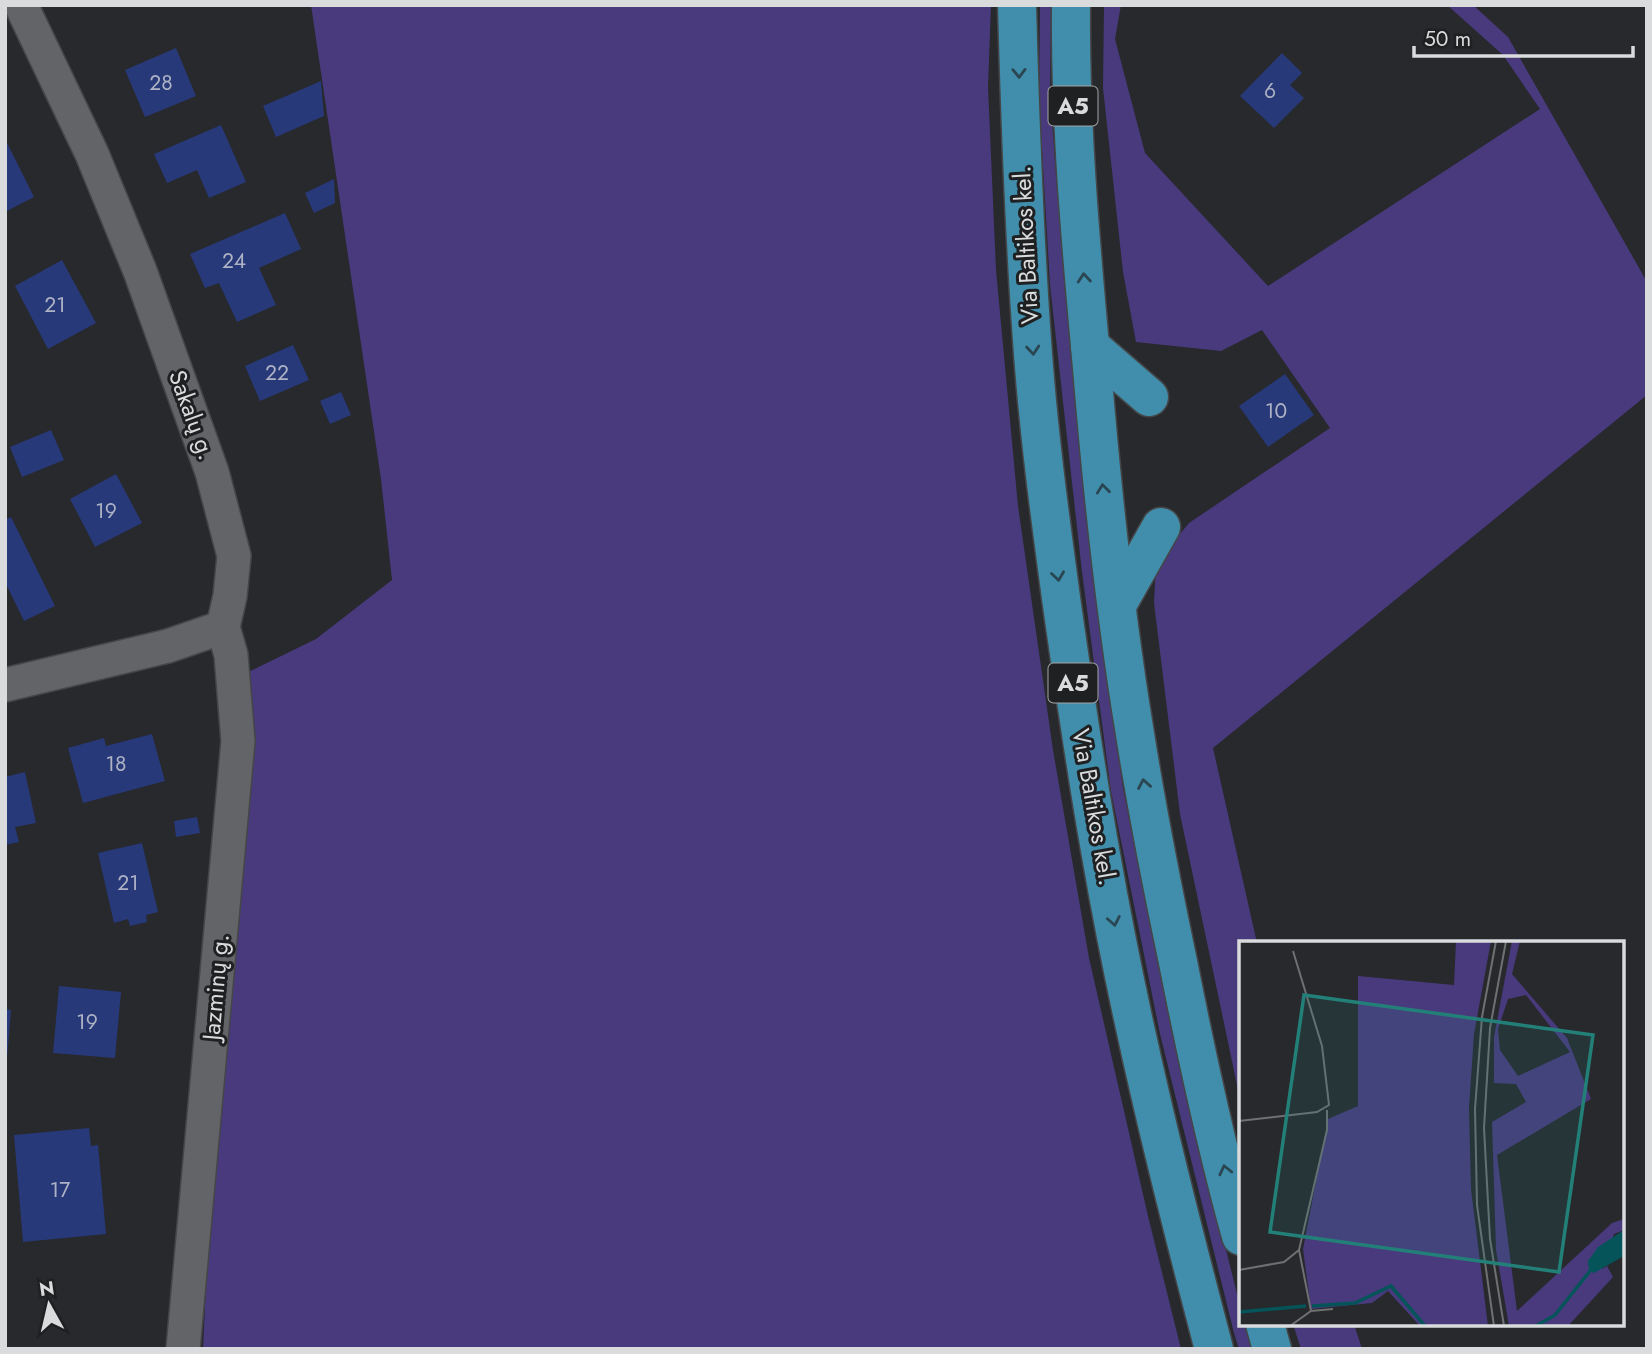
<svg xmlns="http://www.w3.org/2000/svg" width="1652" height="1354" viewBox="0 0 1652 1354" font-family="Jost,sans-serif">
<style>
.green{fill:#493a7d}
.building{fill:#28397a}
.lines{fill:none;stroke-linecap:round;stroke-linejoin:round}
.street-casing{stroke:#444648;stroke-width:36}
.highway-casing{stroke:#444648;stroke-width:41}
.street{stroke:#626467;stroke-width:33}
.highway{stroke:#408eab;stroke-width:38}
.oneway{stroke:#2a4652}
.labels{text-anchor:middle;stroke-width:6;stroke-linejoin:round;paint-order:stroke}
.number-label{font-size:21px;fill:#adb2c4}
.shield{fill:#1e2022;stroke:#a1a3a4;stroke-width:2}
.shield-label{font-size:23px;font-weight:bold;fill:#d9dbdc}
.street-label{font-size:24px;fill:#d9dbdc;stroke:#1e2022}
.inset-river{fill:none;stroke:#05545a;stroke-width:3.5}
.inset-road{fill:none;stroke:#6e7072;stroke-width:2}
.view{fill:#238079;fill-opacity:0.15;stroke:#238079;stroke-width:3.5}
.inset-edge{fill:none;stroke:#d9dbdc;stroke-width:3.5}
</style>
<rect width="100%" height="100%" fill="#27292c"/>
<!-- green -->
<g class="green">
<path d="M 311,5 L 991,5 L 988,87 L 996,270 L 1018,506 L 1053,750 L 1089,958 L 1148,1216 L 1181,1349 L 203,1349 L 234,679 L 316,639 L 392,580 L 381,479 Z"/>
<path d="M 1040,5 L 1051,5 L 1050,95 L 1064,281 L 1092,568 L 1123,788 L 1171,1029 L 1241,1310 L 1241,1324 L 1244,1324 L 1251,1349 L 1239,1349 L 1234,1333 L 1160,1034 L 1111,791 L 1082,572 L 1050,285 L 1039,97 Z"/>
<path d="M 1104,5 L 1121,5 L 1115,39 L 1145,153 L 1268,286 L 1540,109 L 1503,55 L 1447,5 L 1473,5 L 1508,37 L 1647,282 L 1647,395 L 1213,748 L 1257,943 L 1241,943 L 1241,1104 L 1180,814 L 1154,603 L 1156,563 L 1189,523 L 1330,428 L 1262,330 L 1221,351 L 1136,342 L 1123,272 L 1103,88 Z"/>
<path d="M 1293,1324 L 1354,1324 L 1362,1349 L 1301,1349 Z"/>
</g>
<!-- building -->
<g class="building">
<path d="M 176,48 L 196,96 L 145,117 L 125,70 Z"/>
<path d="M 1282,53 L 1302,73 L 1290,85 L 1304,98 L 1274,128 L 1240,96 Z"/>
<path d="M 321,81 L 324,116 L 276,137 L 263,106 Z"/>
<path d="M 221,125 L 246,182 L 209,198 L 197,170 L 167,183 L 154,154 Z"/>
<path d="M 5,139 L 34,197 L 5,212 Z"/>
<path d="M 334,179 L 335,203 L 314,213 L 305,193 Z"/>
<path d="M 285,213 L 301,249 L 259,268 L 276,305 L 237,322 L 219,283 L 205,288 L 190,254 Z"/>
<path d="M 62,260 L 96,323 L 48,349 L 15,286 Z"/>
<path d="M 293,345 L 309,380 L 260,401 L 245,366 Z"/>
<path d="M 1285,374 L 1314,415 L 1268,447 L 1239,406 Z"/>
<path d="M 341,392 L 351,415 L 330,424 L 320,401 Z"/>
<path d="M 51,430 L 64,460 L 22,477 L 10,447 Z"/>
<path d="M 116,474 L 142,523 L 95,547 L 70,499 Z"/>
<path d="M 11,517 L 55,606 L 24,621 L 5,582 L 5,520 Z"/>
<path d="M 152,734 L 165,781 L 83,803 L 68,748 L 104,738 L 106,746 Z"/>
<path d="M 25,772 L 36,823 L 15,827 L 19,842 L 5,845 L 5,777 Z"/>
<path d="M 197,817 L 200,833 L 176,837 L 174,821 Z"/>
<path d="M 142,843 L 158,912 L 146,915 L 147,922 L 130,926 L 128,919 L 114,923 L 98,853 Z"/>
<path d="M 59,986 L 121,992 L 115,1058 L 53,1053 Z"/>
<path d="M 5,1009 L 11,1010 L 7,1059 L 5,1059 Z"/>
<path d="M 89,1128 L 91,1146 L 98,1145 L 106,1234 L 23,1242 L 14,1135 Z"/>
</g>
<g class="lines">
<defs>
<g id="street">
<path d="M 5,685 L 168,646 L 223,627 L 230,596 L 234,556 L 212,472 L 140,271 L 92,154 L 21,5"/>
<path d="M 183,1349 L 238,741 L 231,655 L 223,627"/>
</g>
<g id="highway">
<path d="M 1017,5 C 1020,117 1024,229 1032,340 C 1038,429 1050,517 1062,605 C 1074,689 1086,772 1101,855 C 1130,1022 1171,1186 1214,1349"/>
<path d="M 1071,5 C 1070,127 1081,247 1092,368 C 1102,490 1115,613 1135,734 C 1147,810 1162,886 1178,962 C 1196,1053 1216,1146 1241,1236"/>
<path d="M 1090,346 L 1149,397"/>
<path d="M 1117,605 L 1161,527"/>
<path d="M 1265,1324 L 1272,1349"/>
</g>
</defs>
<!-- street casing -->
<use href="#street" class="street-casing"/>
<!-- highway casing -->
<use href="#highway" class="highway-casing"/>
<!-- street -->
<use href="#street" class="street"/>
<!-- highway -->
<use href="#highway" class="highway"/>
</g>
<!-- one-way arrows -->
<defs><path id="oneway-chevron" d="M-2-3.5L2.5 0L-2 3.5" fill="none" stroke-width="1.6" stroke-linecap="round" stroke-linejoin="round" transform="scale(1.75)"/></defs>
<g class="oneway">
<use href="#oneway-chevron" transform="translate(1019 73) rotate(89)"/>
<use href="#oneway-chevron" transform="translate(1084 278) rotate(-95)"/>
<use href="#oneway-chevron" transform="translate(1033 350) rotate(85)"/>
<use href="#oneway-chevron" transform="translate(1103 489) rotate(-96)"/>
<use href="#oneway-chevron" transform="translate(1058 576) rotate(82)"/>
<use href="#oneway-chevron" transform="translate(1144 784) rotate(-100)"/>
<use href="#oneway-chevron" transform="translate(1114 921) rotate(79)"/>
<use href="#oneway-chevron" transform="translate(1225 1170) rotate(-103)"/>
</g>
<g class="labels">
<!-- number labels -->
<g class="number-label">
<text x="161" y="90">28</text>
<text x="1270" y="98">6</text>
<text x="234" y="268">24</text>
<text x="55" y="312">21</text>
<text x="277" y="380">22</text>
<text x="1276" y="418">10</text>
<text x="106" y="518">19</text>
<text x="116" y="771">18</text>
<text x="128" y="890">21</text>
<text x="87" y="1029">19</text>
<text x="60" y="1197">17</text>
</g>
<!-- shield labels -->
<g class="shield">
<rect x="1048.5" y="86.5" width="49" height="39" rx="5"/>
<rect x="1048.5" y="663.5" width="49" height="39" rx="5"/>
</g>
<g class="shield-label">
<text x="1073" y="114">A5</text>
<text x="1073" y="691">A5</text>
</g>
<!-- street labels -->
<g class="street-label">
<text transform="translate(1026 245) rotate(-93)" y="8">Via Baltikos kel.</text>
<text transform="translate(192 415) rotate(70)" y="8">Sakalų g.</text>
<text transform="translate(1094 807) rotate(80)" y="8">Via Baltikos kel.</text>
<text transform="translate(216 987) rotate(-85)" y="8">Jazminų g.</text>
</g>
</g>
<!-- overview -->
<g transform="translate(1239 941)">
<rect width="385" height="385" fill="#27292c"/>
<path d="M 217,0 L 252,0 L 235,93 L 230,167 L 232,248 L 249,385 L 181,385 L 149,350 L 133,362 L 72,368 L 64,308 L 89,178 L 119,165 L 119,35 L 215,44 ZM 273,0 L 281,0 L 273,33 L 328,97 L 352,158 L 258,214 L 278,370 L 373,282 L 385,278 L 385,289 L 375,293 L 363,328 L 368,325 L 374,336 L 329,385 L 270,385 L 257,309 L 253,181 L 287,161 L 277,143 L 255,142 L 255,96 ZM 287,54 L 331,111 L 279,135 L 261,109 L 259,88 L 269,58 Z" fill="#493a7d" fill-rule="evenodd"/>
<path d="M 385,289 L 385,315 L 355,332 L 350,330 L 349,320 L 359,306 Z" fill="#05545a"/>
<path class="inset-river" d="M 73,365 L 116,362 L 152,345 L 186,385M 1,371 L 67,365M 297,385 L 316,374 L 351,330"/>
<path class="inset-road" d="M 0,180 L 78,171 L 90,164 L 83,105 L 54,10M 60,309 L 72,370M 0,329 L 45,321 L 60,309 L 88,189 L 88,169M 51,385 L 72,370 L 94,368M 255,385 L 238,264 L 236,168 L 243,76 L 257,0M 265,385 L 251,298 L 245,187 L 251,87 L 267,0"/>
<path class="view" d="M 65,54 L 354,94 L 320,331 L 31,291 Z"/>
<rect width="385" height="385" class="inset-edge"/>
</g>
<!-- border -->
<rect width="1652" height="1354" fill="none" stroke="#d9dbdc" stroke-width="14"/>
<!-- north arrow -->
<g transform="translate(49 1305) rotate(352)" stroke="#1e2022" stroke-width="5" paint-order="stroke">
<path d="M0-5L12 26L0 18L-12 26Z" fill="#d9dbdc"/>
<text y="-10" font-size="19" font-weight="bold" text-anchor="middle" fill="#d9dbdc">N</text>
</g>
<!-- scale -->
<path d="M1414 46v10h219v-10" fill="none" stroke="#d9dbdc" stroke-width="3.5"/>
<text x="1424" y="46" font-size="21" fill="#d9dbdc" stroke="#1e2022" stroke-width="5" paint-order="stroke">50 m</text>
</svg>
